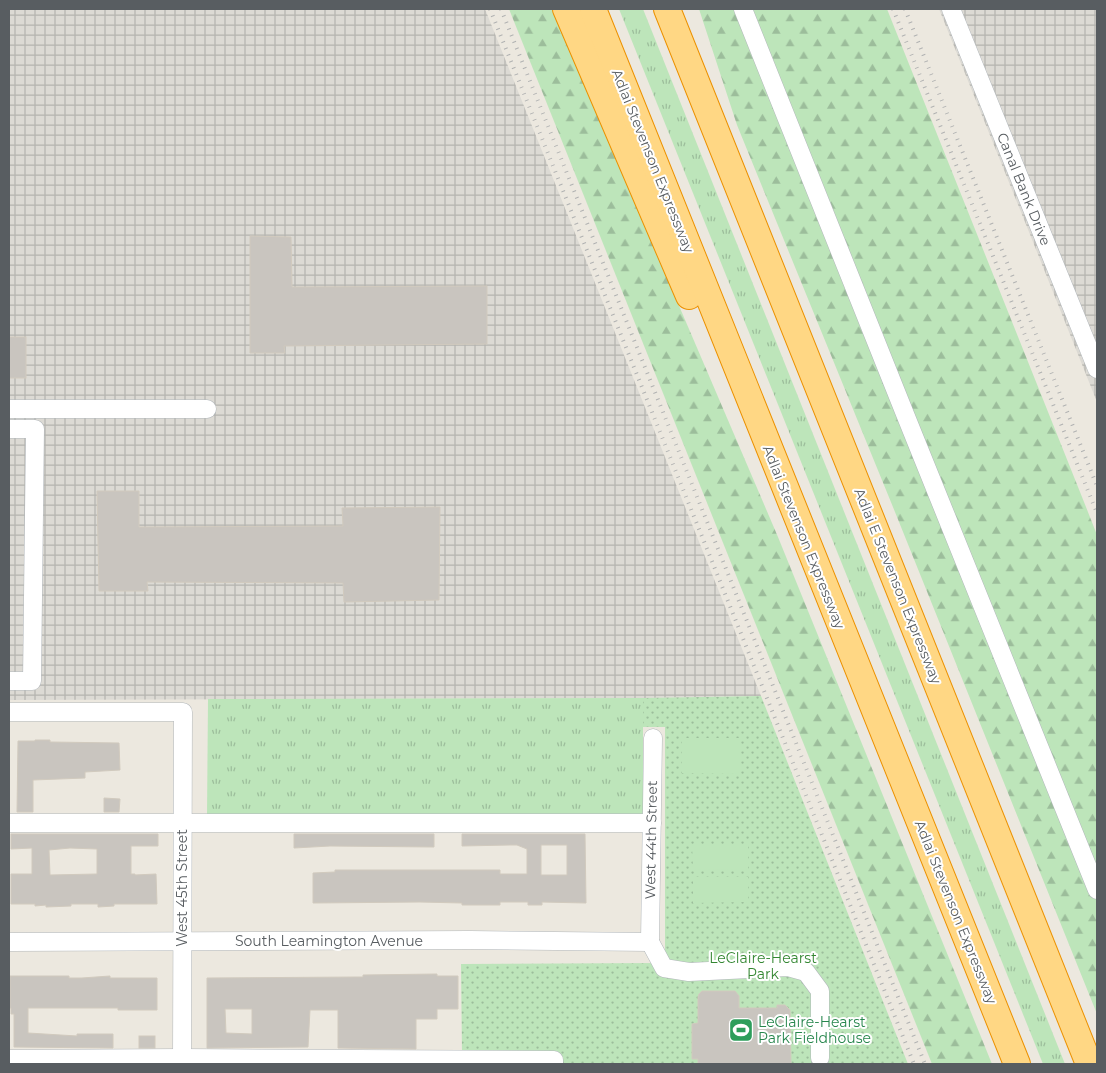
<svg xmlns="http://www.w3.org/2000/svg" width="1106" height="1073" viewBox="0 0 1106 1073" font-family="Montserrat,sans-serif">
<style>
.industrial{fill:url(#industrial-grid)}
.grass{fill:url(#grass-tufts)}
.forest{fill:url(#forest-firs)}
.park{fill:url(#park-dots)}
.garden{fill:#bde5ba}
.building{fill:#c9c5bf;stroke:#d1cabe;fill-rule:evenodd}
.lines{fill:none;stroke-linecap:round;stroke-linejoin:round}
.minor-casing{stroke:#b2b7bb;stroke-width:19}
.highway-casing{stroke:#ec9100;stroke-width:28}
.minor{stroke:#fff;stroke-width:18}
.highway{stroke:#ffd784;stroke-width:26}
.rail{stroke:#b1b2b2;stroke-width:4;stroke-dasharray:1 6;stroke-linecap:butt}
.labels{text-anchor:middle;stroke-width:4;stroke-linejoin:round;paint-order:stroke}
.street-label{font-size:14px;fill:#585d61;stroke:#fff}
.park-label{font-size:14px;fill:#348732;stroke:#fff}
.leisure-label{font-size:14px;fill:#27864d;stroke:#fff;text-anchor:start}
</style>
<defs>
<pattern id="industrial-grid" width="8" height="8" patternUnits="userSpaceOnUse" patternTransform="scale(1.25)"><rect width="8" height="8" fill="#dcdad4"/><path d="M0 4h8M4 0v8" fill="none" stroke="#b5b4af"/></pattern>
<pattern id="grass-tufts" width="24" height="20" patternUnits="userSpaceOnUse" patternTransform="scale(1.25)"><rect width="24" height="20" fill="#bde5ba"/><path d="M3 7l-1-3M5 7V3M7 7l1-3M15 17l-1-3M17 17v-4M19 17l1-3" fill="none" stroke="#9cbd9b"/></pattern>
<pattern id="forest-firs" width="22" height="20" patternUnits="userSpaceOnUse" patternTransform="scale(1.25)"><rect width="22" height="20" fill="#bde5ba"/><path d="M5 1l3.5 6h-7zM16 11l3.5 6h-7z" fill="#9cbd9b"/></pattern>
<pattern id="park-dots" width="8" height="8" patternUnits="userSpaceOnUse" patternTransform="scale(1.25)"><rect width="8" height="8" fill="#bde5ba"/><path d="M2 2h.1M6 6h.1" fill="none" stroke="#9cbd9b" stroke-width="1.8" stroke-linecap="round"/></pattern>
</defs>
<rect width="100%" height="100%" fill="#ece8df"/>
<!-- industrial -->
<g class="industrial">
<path d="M 9,9 L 485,9 L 761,696 L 643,698 L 9,700 Z"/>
<path d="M 939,9 L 1097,9 L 1097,402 L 1027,227 Z"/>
</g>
<!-- grass -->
<g class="grass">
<path d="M 619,9 L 643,9 L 1065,1064 L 1043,1064 Z"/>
<path d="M 643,698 L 643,814 L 207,816 L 208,699 Z"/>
</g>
<!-- forest -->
<g class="forest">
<path d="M 509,9 L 552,9 L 778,537 L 992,1064 L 932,1064 Z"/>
<path d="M 699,9 L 887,9 L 1086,507 L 1097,535 L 1097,1014 L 895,512 L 737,125 Z"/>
</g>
<!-- park -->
<path class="park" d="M 761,696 L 908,1064 L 559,1064 L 462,1054 L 461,964 L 665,963 L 665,727 L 643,727 L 643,698 Z"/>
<!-- garden -->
<g class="garden">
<path d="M 682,738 L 739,738 L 739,774 L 682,773 Z"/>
<path d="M 692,844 L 748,844 L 748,869 L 693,870 Z"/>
<path d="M 693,877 L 748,877 L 748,902 L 693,903 Z"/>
</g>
<!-- building -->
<g class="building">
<path d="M 250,236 L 291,237 L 292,287 L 487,286 L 487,344 L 284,346 L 285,353 L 250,353 Z"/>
<rect x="9" y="337" width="17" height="41"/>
<path d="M 97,491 L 139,491 L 139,527 L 343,526 L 342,508 L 440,507 L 439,600 L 344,602 L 343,583 L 147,582 L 148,591 L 99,591 Z"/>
<path d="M 35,740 L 50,740 L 50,742 L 119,743 L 120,770 L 85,772 L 85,778 L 33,780 L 33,812 L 17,812 L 18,741 L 35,741 Z"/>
<path d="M 104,798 L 120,799 L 119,812 L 104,812 Z"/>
<path d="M 11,834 L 158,834 L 158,846 L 131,846 L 131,874 L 135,874 L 135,875 L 156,874 L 157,904 L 114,904 L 114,906 L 98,907 L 98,904 L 71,904 L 71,906 L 46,907 L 46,905 L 35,906 L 35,904 L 11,904 L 11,874 L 32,874 L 32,848 L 11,849 ZM 70,848 L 97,849 L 97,874 L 50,875 L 49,850 Z"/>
<path d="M 294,834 L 434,834 L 434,847 L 330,846 L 294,848 Z"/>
<path d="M 462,834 L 585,834 L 586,903 L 542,902 L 542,905 L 528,905 L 528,902 L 500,902 L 500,905 L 462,905 L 462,903 L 420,902 L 313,903 L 313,873 L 335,872 L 335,870 L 500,870 L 500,874 L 527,874 L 527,849 L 517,845 L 510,845 L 462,846 ZM 541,845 L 567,845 L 567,875 L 541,875 Z"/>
<path d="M 437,974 L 437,976 L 458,976 L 458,1009 L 437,1009 L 437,1019 L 416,1019 L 416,1049 L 338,1048 L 338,1010 L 310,1010 L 308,1047 L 207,1048 L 207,978 L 356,977 L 363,977 L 363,975 ZM 225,1009 L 252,1009 L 252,1034 L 226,1033 Z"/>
<path d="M 10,976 L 69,976 L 69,978 L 82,978 L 110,976 L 110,978 L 157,978 L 157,1010 L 118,1010 L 118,1008 L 28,1008 L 28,1033 L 77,1036 L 77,1034 L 113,1034 L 113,1048 L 14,1047 L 14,1014 L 11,1014 L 11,1008 L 10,1008 Z"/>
<path d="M 702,991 L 735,991 L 739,996 L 739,1008 L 777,1008 L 777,1005 L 785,1005 L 790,1010 L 791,1064 L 698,1064 L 698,1059 L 692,1059 L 692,1024 L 698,1023 L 698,997 L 699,994 Z"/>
<rect x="139" y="1036" width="16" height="12"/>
</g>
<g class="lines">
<defs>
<g id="minor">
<path d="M 743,9 L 905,414 L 1097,890"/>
<path d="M 951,9 L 1097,369"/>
<path d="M 9,409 L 207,409"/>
<path d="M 9,429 L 35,429 L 32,681 L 9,681"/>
<path d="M 9,712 L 183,712 L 182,1064"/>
<path d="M 9,823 L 652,823"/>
<path d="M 9,942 L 470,940 L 650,942"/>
<path d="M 650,942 L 664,968 L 689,972 L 788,967 L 806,972 L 820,991 L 820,1058"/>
<path d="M 650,942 L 653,738"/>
<path d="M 9,1059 L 182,1058 L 554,1060 L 554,1064"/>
</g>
<g id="highway">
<path d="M 566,9 L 689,296"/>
<path d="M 593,9 L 1017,1064"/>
<path d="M 667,9 L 1089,1064"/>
</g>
</defs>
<!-- minor casing -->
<use href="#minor" class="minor-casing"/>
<!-- highway casing -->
<use href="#highway" class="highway-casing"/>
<!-- minor -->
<use href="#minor" class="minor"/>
<!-- highway -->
<use href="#highway" class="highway"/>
<!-- rail -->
<g class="rail">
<path d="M 490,9 L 914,1064"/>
<path d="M 501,9 L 925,1064"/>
<path d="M 893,9 L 1097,513"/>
<path d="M 905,9 L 1097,486"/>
</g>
</g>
<!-- icons -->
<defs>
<symbol id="stadium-square" viewBox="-11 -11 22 22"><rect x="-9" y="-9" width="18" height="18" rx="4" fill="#2e9e5b" stroke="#fff"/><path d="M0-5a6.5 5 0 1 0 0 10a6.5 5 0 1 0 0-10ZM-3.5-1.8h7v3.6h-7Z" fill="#fff"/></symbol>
</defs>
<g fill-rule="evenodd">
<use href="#stadium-square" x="727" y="1016" width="28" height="28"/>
</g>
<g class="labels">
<!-- street labels -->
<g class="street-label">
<text transform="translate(653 161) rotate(68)" y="5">Adlai Stevenson Expressway</text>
<text transform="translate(1024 189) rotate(68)" y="5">Canal Bank Drive</text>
<text transform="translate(804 537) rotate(68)" y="5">Adlai Stevenson Expressway</text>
<text transform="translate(898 586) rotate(68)" y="5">Adlai E Stevenson Expressway</text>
<text transform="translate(651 840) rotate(-89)" y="5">West 44th Street</text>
<text transform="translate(182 888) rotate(-90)" y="5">West 45th Street</text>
<text transform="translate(956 912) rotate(68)" y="5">Adlai Stevenson Expressway</text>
<text x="329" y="946">South Leamington Avenue</text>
</g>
<!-- park labels -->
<g class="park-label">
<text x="763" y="963">LeClaire-Hearst<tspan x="763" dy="16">Park</tspan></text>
</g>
<!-- leisure labels -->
<g class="leisure-label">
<text x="758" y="1027">LeClaire-Hearst<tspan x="758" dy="16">Park Fieldhouse</tspan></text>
</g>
</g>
<!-- border -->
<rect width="1106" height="1073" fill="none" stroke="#585d61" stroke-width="20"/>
</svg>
